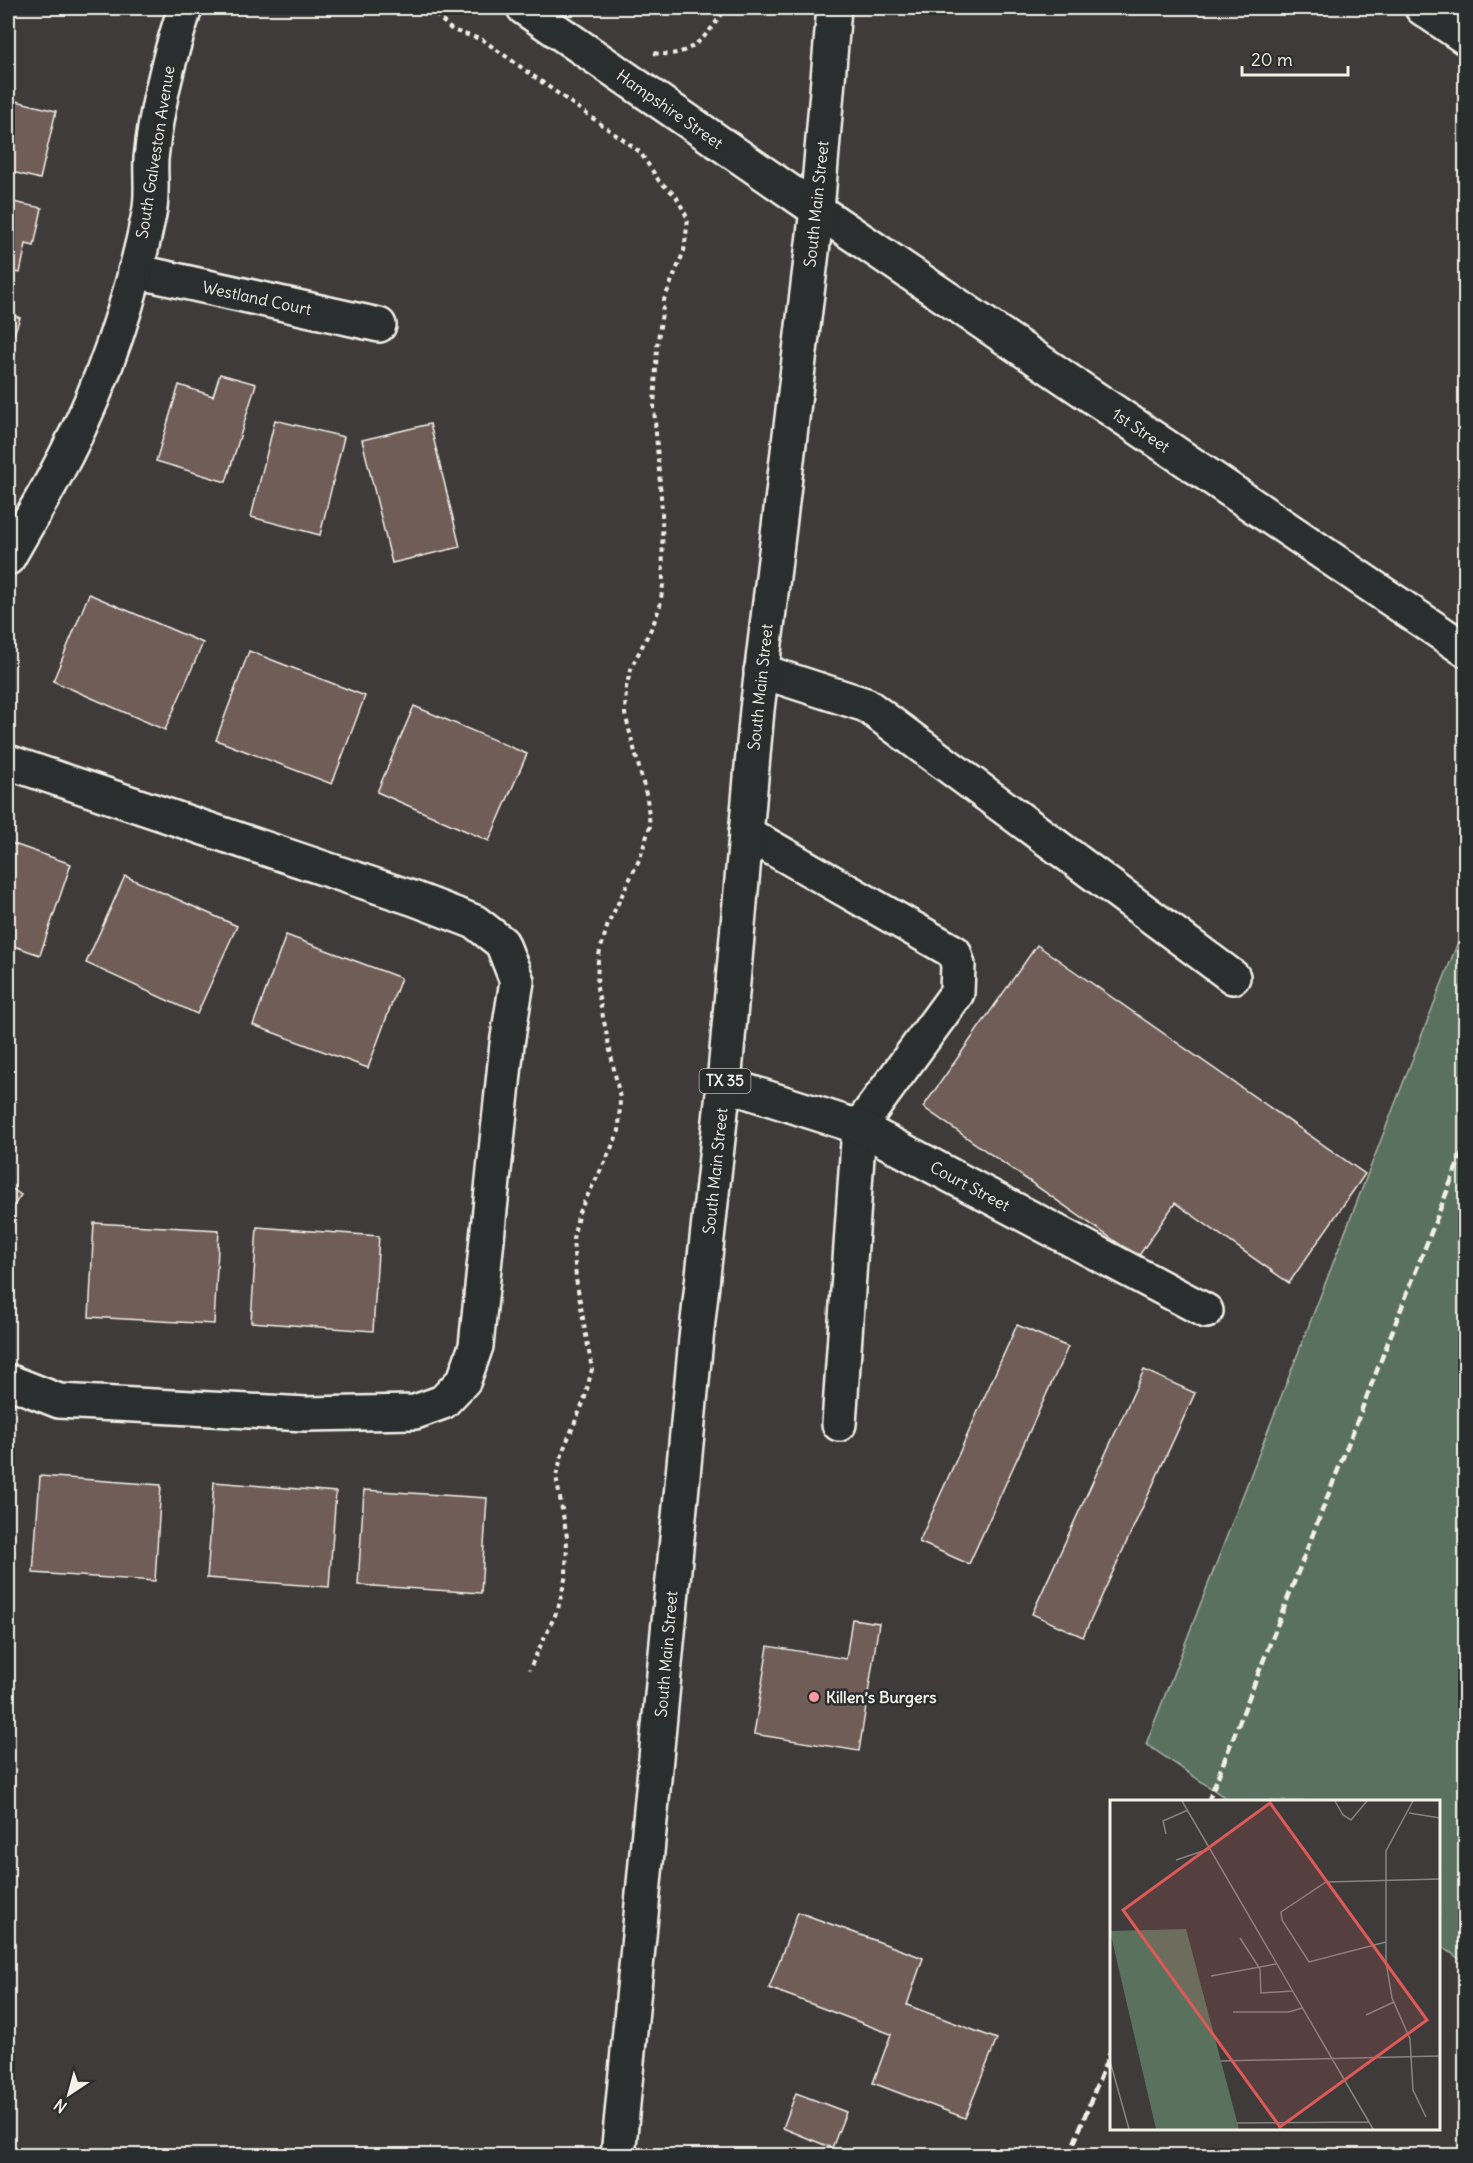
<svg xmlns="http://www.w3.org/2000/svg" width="1473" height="2163" viewBox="0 0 1473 2163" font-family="Delius,sans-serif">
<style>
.green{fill:#5a715e;stroke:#a7b1a3;stroke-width:1.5}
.building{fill:#6f5d59;stroke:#f4f1e8;stroke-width:1.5}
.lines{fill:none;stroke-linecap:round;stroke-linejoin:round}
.minor-casing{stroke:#f4f1e8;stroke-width:38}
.major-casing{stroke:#f4f1e8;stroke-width:38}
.path{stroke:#f4f1e8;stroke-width:4;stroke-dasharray:4.5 4.5;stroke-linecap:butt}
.minor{stroke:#2a2d2e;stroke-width:33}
.major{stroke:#2a2d2e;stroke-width:33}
.rail{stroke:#f4f1e8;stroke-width:4.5;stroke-dasharray:9 4.5;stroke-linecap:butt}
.poi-dot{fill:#ff9aa2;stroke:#2a2d2e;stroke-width:2}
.labels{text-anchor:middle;stroke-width:5;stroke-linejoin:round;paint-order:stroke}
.shield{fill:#2a2d2e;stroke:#b7b6b0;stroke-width:1.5}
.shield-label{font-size:15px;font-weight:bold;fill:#f4f1e8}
.street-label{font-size:16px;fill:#f4f1e8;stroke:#2a2d2e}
.poi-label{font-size:16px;font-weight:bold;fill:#f4f1e8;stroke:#2a2d2e;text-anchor:start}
.inset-road{fill:none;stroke:#878480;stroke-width:1.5}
.view{fill:#de5a58;fill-opacity:0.15;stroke:#de5a58;stroke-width:3}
.inset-edge{fill:none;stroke:#f4f1e8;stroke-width:3}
</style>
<rect width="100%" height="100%" fill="#3f3b3b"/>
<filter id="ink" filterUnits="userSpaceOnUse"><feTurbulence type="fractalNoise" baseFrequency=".0167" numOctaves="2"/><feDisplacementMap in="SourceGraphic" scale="12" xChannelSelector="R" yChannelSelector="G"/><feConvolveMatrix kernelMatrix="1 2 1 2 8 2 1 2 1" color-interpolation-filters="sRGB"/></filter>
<g filter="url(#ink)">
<!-- green -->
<path class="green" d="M 1465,924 L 1465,1963 L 1439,1944 L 1438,1802 L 1230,1801 L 1146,1744 Z"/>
<!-- building -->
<g class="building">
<path d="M 8,99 L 56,111 L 40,179 L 8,171 Z"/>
<path d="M 8,201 L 42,208 L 34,246 L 26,244 L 20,273 L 8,271 Z"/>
<path d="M 8,313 L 20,318 L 8,350 Z"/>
<path d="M 220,374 L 256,384 L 226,482 L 156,461 L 179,385 L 213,396 Z"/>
<path d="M 275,420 L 344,437 L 320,535 L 251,517 Z"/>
<path d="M 430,424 L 460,547 L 392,563 L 362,440 Z"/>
<path d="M 89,594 L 203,643 L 165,730 L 53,681 Z"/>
<path d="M 249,651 L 365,696 L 332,784 L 216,740 Z"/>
<path d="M 414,706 L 527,754 L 489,841 L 377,792 Z"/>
<path d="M 8,842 L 71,864 L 40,955 L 8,944 Z"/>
<path d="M 125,876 L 237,926 L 197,1014 L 86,963 Z"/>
<path d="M 286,935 L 401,978 L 368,1068 L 253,1025 Z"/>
<path d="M 1037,945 L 1365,1174 L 1289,1283 L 1175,1203 L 1138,1257 L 923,1107 Z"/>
<path d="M 8,1186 L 21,1195 L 8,1214 Z"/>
<path d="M 94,1223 L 219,1230 L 214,1324 L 89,1317 Z"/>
<path d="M 257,1227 L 379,1236 L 373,1331 L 251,1322 Z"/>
<path d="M 1017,1325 L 1068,1347 L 969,1564 L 919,1542 Z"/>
<path d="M 1144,1370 L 1195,1393 L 1083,1637 L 1032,1614 Z"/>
<path d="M 40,1476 L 161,1485 L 155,1581 L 33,1573 Z"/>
<path d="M 214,1482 L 336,1492 L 329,1587 L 207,1578 Z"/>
<path d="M 364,1490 L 487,1498 L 481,1593 L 358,1585 Z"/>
<path d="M 852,1619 L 879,1623 L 859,1751 L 754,1734 L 768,1646 L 846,1659 Z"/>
<path d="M 798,1912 L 923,1958 L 907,2005 L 997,2039 L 965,2118 L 873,2083 L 891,2034 L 769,1988 Z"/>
<path d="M 796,2093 L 846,2112 L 832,2148 L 783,2128 Z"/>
</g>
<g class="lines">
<defs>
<g id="minor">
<path d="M 524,8 L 817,210 L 1466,650"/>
<path d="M 1422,8 L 1466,38"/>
<path d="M 135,271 L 379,325"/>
<path d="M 8,558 C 22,533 37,508 51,483 C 98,399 130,307 149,214 C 153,196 150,177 151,159 C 156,107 169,57 185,8"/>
<path d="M 761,671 L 866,705 L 1233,977"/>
<path d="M 8,762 L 415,899 L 475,922 L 502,943 L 517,981 L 507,1044 L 476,1346 L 464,1380 L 443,1402 L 415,1412 L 306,1414 L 59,1401 L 8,1381"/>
<path d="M 746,833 L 954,952 L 958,965 L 957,993 L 859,1127 L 839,1424"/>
<path d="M 724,1084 L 859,1127 L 1206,1311"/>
</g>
<path id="major" d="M 618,2156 L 696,1339 L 724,1084 L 757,710 L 817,210 L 834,8"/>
</defs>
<!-- minor casing -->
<use href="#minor" class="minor-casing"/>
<!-- major casing -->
<use href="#major" class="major-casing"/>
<!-- path -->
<g class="path">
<path d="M 429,8 L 452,30 L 483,40 L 640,152 L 659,181 L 676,196 L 688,219 L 684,251 L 664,300 L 657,346 L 654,408 L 662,510 L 663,585 L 660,606 L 653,625 L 632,666 L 626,687 L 625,714 L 647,798 L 650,826 L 640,858 L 608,924 L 598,958 L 597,988 L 620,1098 L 619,1131 L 605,1162 L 579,1212 L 573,1239 L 576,1279 L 592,1369 L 584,1401 L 564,1448 L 556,1476 L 567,1537 L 566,1575 L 558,1609 L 529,1670"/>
<path d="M 654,53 C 691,60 708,34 726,8"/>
</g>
<!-- minor -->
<use href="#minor" class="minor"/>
<!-- major -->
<use href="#major" class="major"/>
<!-- rail -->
<g class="rail">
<path d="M 1208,1802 L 1466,1143"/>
<path d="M 1069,2156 L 1112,2047"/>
</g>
</g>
</g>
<!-- markers -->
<circle class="poi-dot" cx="814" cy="1697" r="6"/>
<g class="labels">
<!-- shield labels -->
<rect class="shield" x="699.5" y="1069" width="51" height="24" rx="4.5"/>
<g class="shield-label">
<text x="725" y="1086">TX 35</text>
</g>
<!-- street labels -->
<g class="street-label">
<text transform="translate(670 109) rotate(35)" y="6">Hampshire Street</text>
<text transform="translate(155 152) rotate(-81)" y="6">South Galveston Avenue</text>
<text transform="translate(816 204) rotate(-84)" y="6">South Main Street</text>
<text transform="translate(257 298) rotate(12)" y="6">Westland Court</text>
<text transform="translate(1141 430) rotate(34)" y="6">1st Street</text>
<text transform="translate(760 687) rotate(-84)" y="6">South Main Street</text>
<text transform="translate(715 1171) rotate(-84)" y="6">South Main Street</text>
<text transform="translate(970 1186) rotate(28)" y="6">Court Street</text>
<text transform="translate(666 1654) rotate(-85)" y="6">South Main Street</text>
</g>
<!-- poi labels -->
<g class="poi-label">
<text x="826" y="1703">Killen’s Burgers</text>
</g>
</g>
<!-- overview -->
<g transform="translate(1110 1800)">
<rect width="330" height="330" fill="#3f3b3b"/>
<path d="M 76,129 L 129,329 L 46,329 L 0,131 Z" fill="#5a715e"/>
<path class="inset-road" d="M 72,1 L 263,329M 225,1 L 233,15 L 241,20 L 257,1M 303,1 L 276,51 L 276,162 L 282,198 L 300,239 L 303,290 L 316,317M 299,13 L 330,18M 56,34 L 53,21 L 78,10M 66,60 L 99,49M 130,138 L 150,169 L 151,193 L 182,191M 276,142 L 199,162 L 172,120 L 171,112 L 216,82 L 330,79M 101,176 L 166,164M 123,212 L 179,212 L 192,208M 256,215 L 284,202M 0,261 L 19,329M 111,261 L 330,256M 127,323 L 259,322"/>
<path class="view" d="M 160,3 L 317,220 L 170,327 L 13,110 Z"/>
<rect width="330" height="330" class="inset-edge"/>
</g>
<!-- margin -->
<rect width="1473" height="2163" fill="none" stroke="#2a2d2e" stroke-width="30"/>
<rect x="15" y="15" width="1443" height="2133" fill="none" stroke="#f4f1e8" stroke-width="2" filter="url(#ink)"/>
<!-- north arrow -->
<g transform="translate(69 2094) rotate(216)" stroke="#2a2d2e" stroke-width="4.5" paint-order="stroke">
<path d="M0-4.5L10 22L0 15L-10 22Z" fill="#f4f1e8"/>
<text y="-9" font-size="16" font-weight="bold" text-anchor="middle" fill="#f4f1e8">N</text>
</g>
<!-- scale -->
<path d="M1242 66v9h106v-9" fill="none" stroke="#f4f1e8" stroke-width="3"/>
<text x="1251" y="66" font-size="18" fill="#f4f1e8" stroke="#2a2d2e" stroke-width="4.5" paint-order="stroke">20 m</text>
</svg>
